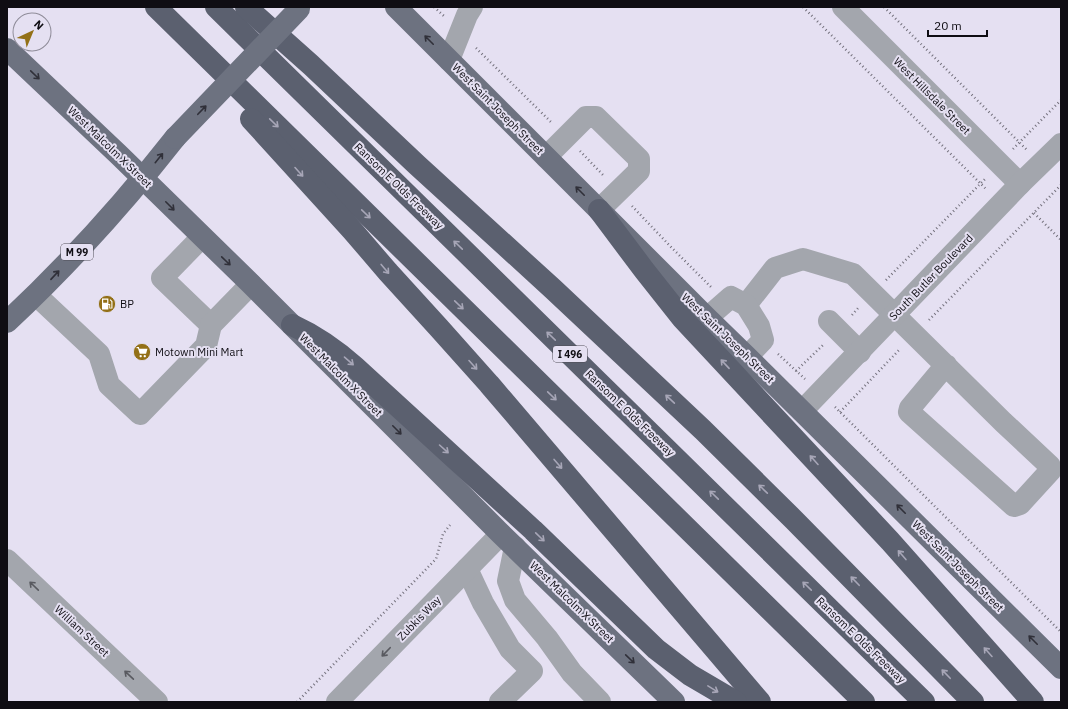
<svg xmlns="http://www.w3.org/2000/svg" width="1068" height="709" viewBox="0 0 1068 709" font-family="'IBM Plex Sans',sans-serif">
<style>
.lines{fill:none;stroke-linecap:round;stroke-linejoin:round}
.path{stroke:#74717d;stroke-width:2.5;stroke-dasharray:1 3;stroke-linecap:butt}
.minor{stroke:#a3a6ad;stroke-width:22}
.major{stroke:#6d7280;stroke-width:22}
.highway{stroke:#5b606f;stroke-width:22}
.major-bridge{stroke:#6d7280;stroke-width:22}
.oneway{stroke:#303039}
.oneway2{stroke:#a7a6b7}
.oneway3{stroke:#595a60}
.labels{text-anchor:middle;stroke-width:4;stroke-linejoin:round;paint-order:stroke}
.shield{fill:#e5e0f2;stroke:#4f4c56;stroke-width:1}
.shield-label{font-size:10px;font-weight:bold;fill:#0f0d13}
.street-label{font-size:11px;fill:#0f0d13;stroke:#e5e0f2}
.poi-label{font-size:11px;fill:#0f0d13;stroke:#e5e0f2;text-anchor:start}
</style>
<rect width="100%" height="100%" fill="#e5e0f2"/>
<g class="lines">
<!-- path -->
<g class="path">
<path d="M 434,7 L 444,16"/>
<path d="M 803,7 L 987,190"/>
<path d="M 884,7 L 1027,150"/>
<path d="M 476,48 L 552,123"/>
<path d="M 1013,149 L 1061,100"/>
<path d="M 580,151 L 604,176"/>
<path d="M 632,206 L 671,247 L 711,287"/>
<path d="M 1034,213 L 1061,240"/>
<path d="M 886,280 L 985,179"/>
<path d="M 852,315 L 859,307"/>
<path d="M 929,320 L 1061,185"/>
<path d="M 778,354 L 805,379"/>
<path d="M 796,371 L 823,345"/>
<path d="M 835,407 L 1061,632"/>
<path d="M 840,412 L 900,349"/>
<path d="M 297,702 L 436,559 L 443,534 L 450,525"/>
</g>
<!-- minor -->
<g class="minor">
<path d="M 843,7 L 1020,184"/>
<path d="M 449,60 L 467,15 L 472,7"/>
<path d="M 546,157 L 586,117 L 596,117 L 639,159 L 639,171 L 599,210"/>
<path d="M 202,237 L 162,278 L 211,325"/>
<path d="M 36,295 L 99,354 L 109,385 L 140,414 L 206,346 L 211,325 L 251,284"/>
<path d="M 746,305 L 775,268 L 803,259 L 853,274 L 1003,422 L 1050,466 L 1051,470 L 1020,504 L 1014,506 L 909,412 L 910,408 L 946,365"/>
<path d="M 707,318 L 731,297 L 746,305 L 759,326 L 763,340 L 747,357"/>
<path d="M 829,321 L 860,352"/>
<path d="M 802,411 L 1020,184 L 1061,144"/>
<path d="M 515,547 L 508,581 L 515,600 L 547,638 L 572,673 L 600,702"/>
<path d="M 7,560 L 157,702"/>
<path d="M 467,569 L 483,603 L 510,649 L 532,671 L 500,702"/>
<path d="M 337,702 L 501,534"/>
</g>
<!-- major -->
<g class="major">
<path d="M 396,7 L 707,318 L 747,357 L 1061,668"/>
<path d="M 7,49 L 119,155 L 251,284 L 501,534 L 674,702"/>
<path d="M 7,322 C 68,265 124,203 175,138"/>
</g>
<!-- highway -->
<g class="highway">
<path d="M 156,7 L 864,702"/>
<path d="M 216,7 L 924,702"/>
<path d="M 246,7 L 311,65 L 417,165 L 553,289 L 703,430 L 794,520 L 973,702"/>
<path d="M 251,119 L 352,230 L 388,272 L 439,328 L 489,384 L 760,702"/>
<path d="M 599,210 L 644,270 L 682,318 L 890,541 L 1033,702"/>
<path d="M 292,325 C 316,336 336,350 355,367 L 533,530 L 656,649 L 690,675 L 736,702"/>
</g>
<!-- major-bridge -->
<path class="major-bridge" d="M 175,138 L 299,9"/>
</g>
<!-- one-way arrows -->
<defs><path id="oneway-shaft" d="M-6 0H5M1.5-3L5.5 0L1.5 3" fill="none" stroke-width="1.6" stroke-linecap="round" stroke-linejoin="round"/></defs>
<g class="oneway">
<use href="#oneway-shaft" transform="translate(429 40) rotate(-135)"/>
<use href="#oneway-shaft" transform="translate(35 75) rotate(44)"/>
<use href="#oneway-shaft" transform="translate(202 110) rotate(-46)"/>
<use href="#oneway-shaft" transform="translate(159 158) rotate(-51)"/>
<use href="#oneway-shaft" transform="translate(580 191) rotate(-135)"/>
<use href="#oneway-shaft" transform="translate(170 206) rotate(45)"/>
<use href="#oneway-shaft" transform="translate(226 261) rotate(44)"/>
<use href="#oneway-shaft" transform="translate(55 275) rotate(-47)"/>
<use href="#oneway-shaft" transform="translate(397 430) rotate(45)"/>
<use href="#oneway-shaft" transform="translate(901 509) rotate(-135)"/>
<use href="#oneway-shaft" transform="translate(1033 640) rotate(-135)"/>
<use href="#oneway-shaft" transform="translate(630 659) rotate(44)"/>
</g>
<g class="oneway2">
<use href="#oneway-shaft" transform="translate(274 123) rotate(44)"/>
<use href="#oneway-shaft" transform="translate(299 172) rotate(48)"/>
<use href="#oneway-shaft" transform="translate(366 214) rotate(44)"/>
<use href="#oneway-shaft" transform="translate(458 245) rotate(-136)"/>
<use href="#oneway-shaft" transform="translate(385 269) rotate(50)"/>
<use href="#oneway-shaft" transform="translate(459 305) rotate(44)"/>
<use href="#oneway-shaft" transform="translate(551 336) rotate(-136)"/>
<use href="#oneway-shaft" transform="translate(349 361) rotate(41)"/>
<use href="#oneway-shaft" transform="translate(725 364) rotate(-133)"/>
<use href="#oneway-shaft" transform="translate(473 365) rotate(48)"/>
<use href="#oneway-shaft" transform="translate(552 396) rotate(44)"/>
<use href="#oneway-shaft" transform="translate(670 399) rotate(-137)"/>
<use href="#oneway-shaft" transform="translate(444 449) rotate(42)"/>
<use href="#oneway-shaft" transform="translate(814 460) rotate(-132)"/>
<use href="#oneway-shaft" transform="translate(558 464) rotate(49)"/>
<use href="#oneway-shaft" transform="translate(763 489) rotate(-136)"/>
<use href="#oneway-shaft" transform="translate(714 495) rotate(-136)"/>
<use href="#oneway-shaft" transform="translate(540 537) rotate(44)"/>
<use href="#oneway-shaft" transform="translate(902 555) rotate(-131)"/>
<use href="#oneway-shaft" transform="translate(855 581) rotate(-134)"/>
<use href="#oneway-shaft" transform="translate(807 586) rotate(-136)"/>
<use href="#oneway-shaft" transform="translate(988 652) rotate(-132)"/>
<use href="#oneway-shaft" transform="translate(946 674) rotate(-134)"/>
<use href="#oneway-shaft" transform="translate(713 689) rotate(31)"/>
</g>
<g class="oneway3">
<use href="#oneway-shaft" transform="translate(34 586) rotate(-136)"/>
<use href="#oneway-shaft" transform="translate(386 652) rotate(134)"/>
<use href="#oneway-shaft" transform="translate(129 675) rotate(-137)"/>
</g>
<!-- icons -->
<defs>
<symbol id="fuel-disc" viewBox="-11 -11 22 22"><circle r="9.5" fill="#937017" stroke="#e5e0f2"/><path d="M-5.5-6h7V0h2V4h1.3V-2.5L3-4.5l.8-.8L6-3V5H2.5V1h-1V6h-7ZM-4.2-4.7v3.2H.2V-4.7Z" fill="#fff"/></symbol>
<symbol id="supermarket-disc" viewBox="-11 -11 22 22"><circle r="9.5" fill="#937017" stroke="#e5e0f2"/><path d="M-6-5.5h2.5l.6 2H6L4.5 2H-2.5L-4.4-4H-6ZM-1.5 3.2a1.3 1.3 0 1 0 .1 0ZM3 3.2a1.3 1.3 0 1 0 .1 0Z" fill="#fff"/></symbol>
</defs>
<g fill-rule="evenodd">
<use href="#fuel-disc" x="97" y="294" width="20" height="20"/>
<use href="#supermarket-disc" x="132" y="342" width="20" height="20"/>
</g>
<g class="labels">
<!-- shield labels -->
<g class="shield">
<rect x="61" y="244" width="32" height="16" rx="3"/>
<rect x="553" y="346" width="34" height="16" rx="3"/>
</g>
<g class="shield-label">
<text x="77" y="256">M 99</text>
<text x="570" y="358">I 496</text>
</g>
<!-- street labels -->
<g class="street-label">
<text transform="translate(932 96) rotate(45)" y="4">West Hillsdale Street</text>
<text transform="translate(498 109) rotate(45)" y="4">West Saint Joseph Street</text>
<text transform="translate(110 147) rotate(44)" y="4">West Malcolm X Street</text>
<text transform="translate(399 186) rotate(44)" y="4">Ransom E Olds Freeway</text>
<text transform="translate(931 277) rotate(-46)" y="4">South Butler Boulevard</text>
<text transform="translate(728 338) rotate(44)" y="4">West Saint Joseph Street</text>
<text transform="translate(341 375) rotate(45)" y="4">West Malcolm X Street</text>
<text transform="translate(630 413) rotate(44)" y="4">Ransom E Olds Freeway</text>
<text transform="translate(958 566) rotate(45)" y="4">West Saint Joseph Street</text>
<text transform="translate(572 602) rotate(44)" y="4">West Malcolm X Street</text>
<text transform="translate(419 618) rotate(-46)" y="4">Zubkis Way</text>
<text transform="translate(82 631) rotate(43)" y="4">William Street</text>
<text transform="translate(861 640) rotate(44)" y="4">Ransom E Olds Freeway</text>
</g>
<!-- poi labels -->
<g class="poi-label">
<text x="120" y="308">BP</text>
<text x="155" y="356">Motown Mini Mart</text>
</g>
</g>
<!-- border -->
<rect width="1068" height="709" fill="none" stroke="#0f0d13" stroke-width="16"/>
<!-- north arrow -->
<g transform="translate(32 32) rotate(44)"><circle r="19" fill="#e5e0f2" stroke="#8f8c99"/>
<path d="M0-3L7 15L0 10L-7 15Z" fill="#937017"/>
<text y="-6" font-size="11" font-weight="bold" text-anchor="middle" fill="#0f0d13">N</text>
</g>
<!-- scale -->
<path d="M928 30v6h59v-6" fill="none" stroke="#0f0d13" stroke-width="2"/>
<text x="934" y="30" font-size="12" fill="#0f0d13" stroke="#e5e0f2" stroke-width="3" paint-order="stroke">20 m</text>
</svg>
